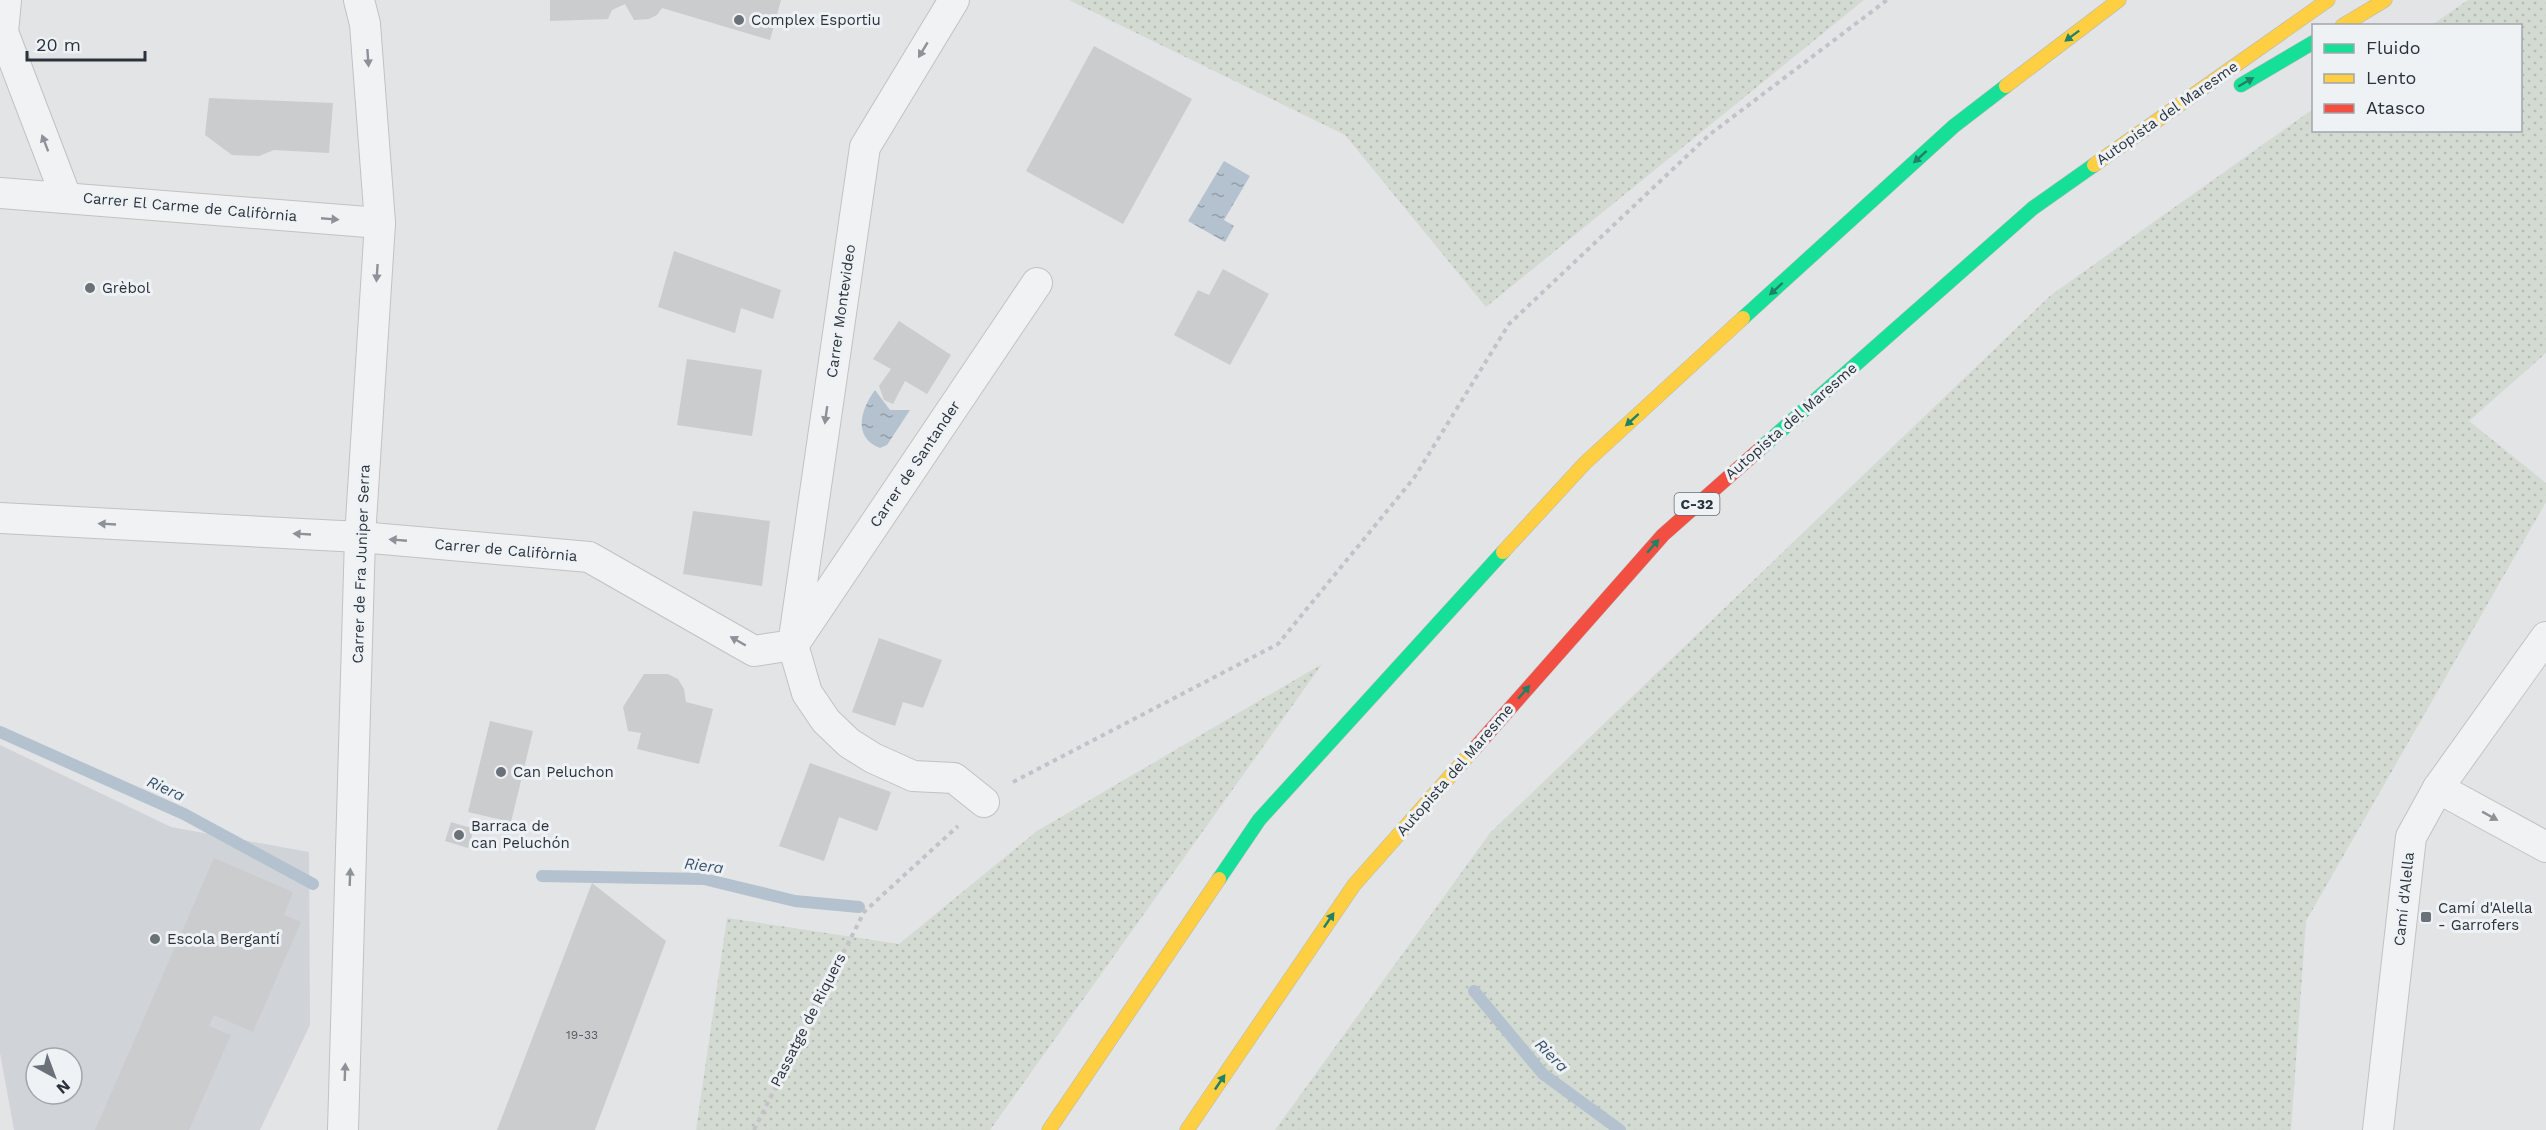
<svg xmlns="http://www.w3.org/2000/svg" width="2546" height="1130" viewBox="0 0 2546 1130" font-family="'Work Sans',sans-serif">
<style>
.built{fill:#d0d4d9;fill-rule:evenodd}
.grass{fill:url(#grass-dots)}
.water{fill:url(#water-ripples)}
.lines{fill:none;stroke-linecap:round;stroke-linejoin:round}
.stream{stroke:#b3c2ce;stroke-width:12}
.building{fill:#caccce}
.street-casing{stroke:#c0c2c4;stroke-width:32}
.fast-casing{stroke:#b4b7ba;stroke-width:15}
.slow-casing{stroke:#b4b7ba;stroke-width:15}
.jam-casing{stroke:#b4b7ba;stroke-width:15}
.path{stroke:#c2c3c6;stroke-width:4;stroke-dasharray:4.5 4.5;stroke-linecap:butt}
.street{stroke:#f0f2f3;stroke-width:30}
.fast{stroke:#16e098;stroke-width:14}
.slow{stroke:#ffcf43;stroke-width:14}
.jam{stroke:#f24e42;stroke-width:14}
.oneway{fill:#218166}
.oneway2{fill:#8d9298}
.poi-dot{fill:#6a7178;stroke:#eff2f5;stroke-width:2}
.labels{text-anchor:middle;stroke-width:6;stroke-linejoin:round;paint-order:stroke}
.number-label{font-size:12px;fill:#535a62}
.shield{fill:#eff2f5;stroke:#656c74;stroke-width:1.5}
.shield-label{font-size:14px;font-weight:bold;fill:#2a333d}
.poi-label{font-size:15px;fill:#2a333d;stroke:#eff2f5;text-anchor:start}
.street-label{font-size:15px;fill:#2a333d;stroke:#eff2f5}
.water-label{font-size:16px;font-style:italic;fill:#39546d;stroke:#eff2f5}
</style>
<defs>
<pattern id="grass-dots" width="8" height="8" patternUnits="userSpaceOnUse" patternTransform="scale(1.5)"><rect width="8" height="8" fill="#d3dad2"/><path d="M2 2h.1M6 6h.1" fill="none" stroke="#b5bcb5" stroke-width="1.8" stroke-linecap="round"/></pattern>
<pattern id="water-ripples" width="26" height="14" patternUnits="userSpaceOnUse" patternTransform="scale(1.5)"><rect width="26" height="14" fill="#b3c2ce"/><path d="M2 4q2-2 4 0t4 0M15 11q2-2 4 0t4 0" fill="none" stroke="#929ea8"/></pattern>
</defs>
<rect width="100%" height="100%" fill="#e2e4e6"/>
<!-- built -->
<path class="built" d="M 0,745 L 171,827 L 309,852 L 310,1025 L 260,1130 L 14,1130 L 0,1053 ZM 36,1058 L 72,1058 L 72,1094 L 36,1094 Z"/>
<!-- grass -->
<g class="grass">
<path d="M 1069,0 L 1864,0 L 1486,307 L 1345,135 Z"/>
<path d="M 2468,0 L 2546,0 L 2546,353 L 2469,421 L 2546,483 L 2546,502 L 2306,921 L 2291,1130 L 1275,1130 L 1490,833 L 2051,295 L 2313,109 L 2314,130 L 2520,130 L 2520,26 L 2432,25 Z"/>
<path d="M 1322,664 L 990,1130 L 696,1130 L 727,918 L 899,944 L 1037,831 Z"/>
</g>
<!-- water -->
<g class="water">
<path d="M 1224,161 L 1250,176 L 1224,220 L 1234,226 L 1225,242 L 1188,221 Z"/>
<path d="M 875,390 L 890,410 L 910,410 L 887,445 L 880,448 C 852,437 861,409 875,390 Z"/>
</g>
<g class="lines">
<!-- stream -->
<g class="stream">
<path d="M 0,732 L 184,814 L 313,884"/>
<path d="M 542,876 L 704,879 L 795,901 L 859,907"/>
<path d="M 1474,991 L 1543,1074 L 1620,1130"/>
</g>
</g>
<!-- building -->
<g class="building">
<path d="M 550,0 L 781,0 L 770,40 L 662,8 L 657,15 L 649,19 L 634,20 L 625,4 L 612,10 L 608,19 L 550,21 Z"/>
<path d="M 1094,46 L 1192,99 L 1123,224 L 1026,171 Z"/>
<path d="M 209,98 L 333,103 L 329,153 L 274,150 L 259,156 L 232,155 L 205,135 Z"/>
<path d="M 674,251 L 781,290 L 773,319 L 741,308 L 735,333 L 658,307 Z"/>
<path d="M 1223,269 L 1269,294 L 1230,365 L 1174,335 L 1198,290 L 1209,295 Z"/>
<path d="M 899,321 L 951,355 L 927,394 L 905,381 L 893,404 L 884,400 L 879,386 L 891,369 L 873,359 Z"/>
<path d="M 687,359 L 762,370 L 752,436 L 677,425 Z"/>
<path d="M 693,511 L 770,521 L 762,586 L 683,574 Z"/>
<path d="M 879,638 L 942,660 L 923,708 L 903,702 L 895,726 L 852,712 Z"/>
<path d="M 644,674 L 668,674 L 678,679 L 684,689 L 686,702 L 713,709 L 699,764 L 637,749 L 641,733 L 628,731 L 623,707 Z"/>
<path d="M 490,721 L 533,731 L 511,822 L 468,812 Z"/>
<path d="M 810,763 L 891,792 L 877,831 L 839,817 L 824,861 L 779,846 Z"/>
<path d="M 451,822 L 474,829 L 468,848 L 445,841 Z"/>
<path d="M 214,858 L 293,892 L 284,915 L 301,922 L 253,1032 L 214,1015 L 209,1026 L 231,1035 L 189,1130 L 95,1130 Z"/>
<path d="M 592,883 L 666,941 L 595,1130 L 497,1130 Z"/>
</g>
<g class="lines">
<defs>
<g id="street">
<path d="M 6,0 L 3,32 L 66,197"/>
<path d="M 954,0 L 865,147 L 793,645 L 807,693 L 826,721 L 849,743 L 873,758 L 913,776 L 954,778 L 984,802"/>
<path d="M 0,193 L 380,223"/>
<path d="M 0,518 L 360,537 L 589,557 L 754,651 L 793,645"/>
<path d="M 798,638 L 1037,283"/>
<path d="M 2438,788 L 2546,847"/>
<path d="M 343,1130 L 360,537 L 380,223 L 365,24 L 359,0"/>
<path d="M 2378,1130 L 2411,837 L 2438,788 L 2546,637"/>
</g>
<g id="fast">
<path d="M 2241,85 L 2314,42"/>
<path d="M 1743,318 L 1954,126 L 2006,86"/>
<path d="M 1760,449 L 2033,208 L 2094,165"/>
<path d="M 1219,879 L 1259,820 L 1503,552"/>
</g>
<g id="slow">
<path d="M 2342,26 L 2385,0"/>
<path d="M 2006,86 L 2119,0"/>
<path d="M 2094,165 L 2328,0"/>
<path d="M 1503,552 L 1585,463 L 1743,318"/>
<path d="M 1049,1130 L 1219,879"/>
<path d="M 1187,1130 L 1354,885 L 1475,748"/>
</g>
<path id="jam" d="M 1475,748 L 1663,535 L 1760,449"/>
</defs>
<!-- street casing -->
<use href="#street" class="street-casing"/>
<!-- fast casing -->
<use href="#fast" class="fast-casing"/>
<!-- slow casing -->
<use href="#slow" class="slow-casing"/>
<!-- jam casing -->
<use href="#jam" class="jam-casing"/>
<!-- path -->
<g class="path">
<path d="M 1013,782 L 1278,644 L 1414,478 L 1509,324 L 1709,135 L 1887,0"/>
<path d="M 754,1130 L 864,912 L 958,826"/>
</g>
<!-- street -->
<use href="#street" class="street"/>
<!-- fast -->
<use href="#fast" class="fast"/>
<!-- slow -->
<use href="#slow" class="slow"/>
<!-- jam -->
<use href="#jam" class="jam"/>
</g>
<!-- one-way arrows -->
<defs><path id="oneway-solid" d="M-6-.8H1V-3.2L6.5 0L1 3.2V.8H-6Z" transform="scale(1.5)"/></defs>
<g class="oneway">
<use href="#oneway-solid" transform="translate(2072 36) rotate(143)"/>
<use href="#oneway-solid" transform="translate(2246 82) rotate(-30)"/>
<use href="#oneway-solid" transform="translate(1920 157) rotate(138)"/>
<use href="#oneway-solid" transform="translate(1776 289) rotate(138)"/>
<use href="#oneway-solid" transform="translate(1632 420) rotate(138)"/>
<use href="#oneway-solid" transform="translate(1653 546) rotate(-49)"/>
<use href="#oneway-solid" transform="translate(1524 692) rotate(-49)"/>
<use href="#oneway-solid" transform="translate(1329 920) rotate(-56)"/>
<use href="#oneway-solid" transform="translate(1220 1082) rotate(-56)"/>
</g>
<g class="oneway2">
<use href="#oneway-solid" transform="translate(923 50) rotate(121)"/>
<use href="#oneway-solid" transform="translate(368 58) rotate(86)"/>
<use href="#oneway-solid" transform="translate(45 143) rotate(-111)"/>
<use href="#oneway-solid" transform="translate(330 219) rotate(5)"/>
<use href="#oneway-solid" transform="translate(377 273) rotate(94)"/>
<use href="#oneway-solid" transform="translate(826 415) rotate(98)"/>
<use href="#oneway-solid" transform="translate(107 524) rotate(-177)"/>
<use href="#oneway-solid" transform="translate(302 534) rotate(-177)"/>
<use href="#oneway-solid" transform="translate(398 540) rotate(-175)"/>
<use href="#oneway-solid" transform="translate(738 641) rotate(-150)"/>
<use href="#oneway-solid" transform="translate(2490 816) rotate(29)"/>
<use href="#oneway-solid" transform="translate(350 877) rotate(-88)"/>
<use href="#oneway-solid" transform="translate(345 1072) rotate(-88)"/>
</g>
<!-- markers -->
<g class="poi-dot">
<circle cx="739" cy="20" r="6"/>
<circle cx="90" cy="288" r="6"/>
<circle cx="501" cy="772" r="6"/>
<circle cx="459" cy="835" r="6"/>
<rect x="2420" y="911" width="12" height="12" rx="3"/>
<circle cx="155" cy="939" r="6"/>
</g>
<g class="labels">
<!-- number labels -->
<g class="number-label">
<text x="582" y="1039">19-33</text>
</g>
<!-- shield labels -->
<rect class="shield" x="1674.5" y="493" width="45" height="22" rx="4.5"/>
<g class="shield-label">
<text x="1697" y="509">C-32</text>
</g>
<!-- poi labels -->
<g class="poi-label">
<text x="751" y="25">Complex Esportiu</text>
<text x="102" y="293">Grèbol</text>
<text x="513" y="777">Can Peluchon</text>
<text x="471" y="831">Barraca de<tspan x="471" dy="17">can Peluchón</tspan></text>
<text x="2438" y="913">Camí d'Alella<tspan x="2438" dy="17">- Garrofers</tspan></text>
<text x="167" y="944">Escola Bergantí</text>
</g>
<!-- street labels -->
<g class="street-label">
<text transform="translate(2167 113) rotate(-35)" y="5">Autopista del Maresme</text>
<text transform="translate(190 207) rotate(5)" y="5">Carrer El Carme de Califòrnia</text>
<text transform="translate(841 311) rotate(-82)" y="5">Carrer Montevideo</text>
<text transform="translate(1791 421) rotate(-41)" y="5">Autopista del Maresme</text>
<text transform="translate(915 464) rotate(-56)" y="5">Carrer de Santander</text>
<text transform="translate(506 550) rotate(5)" y="5">Carrer de Califòrnia</text>
<text transform="translate(361 564) rotate(-88)" y="5">Carrer de Fra Juniper Serra</text>
<text transform="translate(1455 770) rotate(-49)" y="5">Autopista del Maresme</text>
<text transform="translate(2404 899) rotate(-84)" y="5">Camí d'Alella</text>
<text transform="translate(808 1020) rotate(-63)" y="5">Passatge de Riquers</text>
</g>
<!-- water labels -->
<g class="water-label">
<text transform="translate(166 788) rotate(24)" y="6">Riera</text>
<text transform="translate(704 865) rotate(7)" y="6">Riera</text>
<text transform="translate(1552 1055) rotate(45)" y="6">Riera</text>
</g>
</g>
<!-- legend -->
<rect x="2312" y="24" width="210" height="108" fill="#eff2f5" stroke="#a0a6ab" stroke-width="1.5"/>
<rect x="2324" y="44" width="30" height="9" fill="#16e098" stroke="#a0a6ab" stroke-width="1.5"/>
<text x="2366" y="54" font-size="18" fill="#2a333d">Fluido</text>
<rect x="2324" y="74" width="30" height="9" fill="#ffcf43" stroke="#a0a6ab" stroke-width="1.5"/>
<text x="2366" y="84" font-size="18" fill="#2a333d">Lento</text>
<rect x="2324" y="104" width="30" height="9" fill="#f24e42" stroke="#a0a6ab" stroke-width="1.5"/>
<text x="2366" y="114" font-size="18" fill="#2a333d">Atasco</text>
<!-- north arrow -->
<g transform="translate(54 1076) rotate(139)"><circle r="28" fill="#eff2f5" stroke="#a0a6ab" stroke-width="1.5"/>
<path d="M0-4.5L10 22L0 15L-10 22Z" fill="#6a7178"/>
<text y="-9" font-size="16" font-weight="bold" text-anchor="middle" fill="#2a333d">N</text>
</g>
<!-- scale -->
<path d="M27 51v9h118v-9" fill="none" stroke="#2a333d" stroke-width="3"/>
<text x="36" y="51" font-size="18" fill="#2a333d" stroke="#eff2f5" stroke-width="4.5" paint-order="stroke">20 m</text>
</svg>
